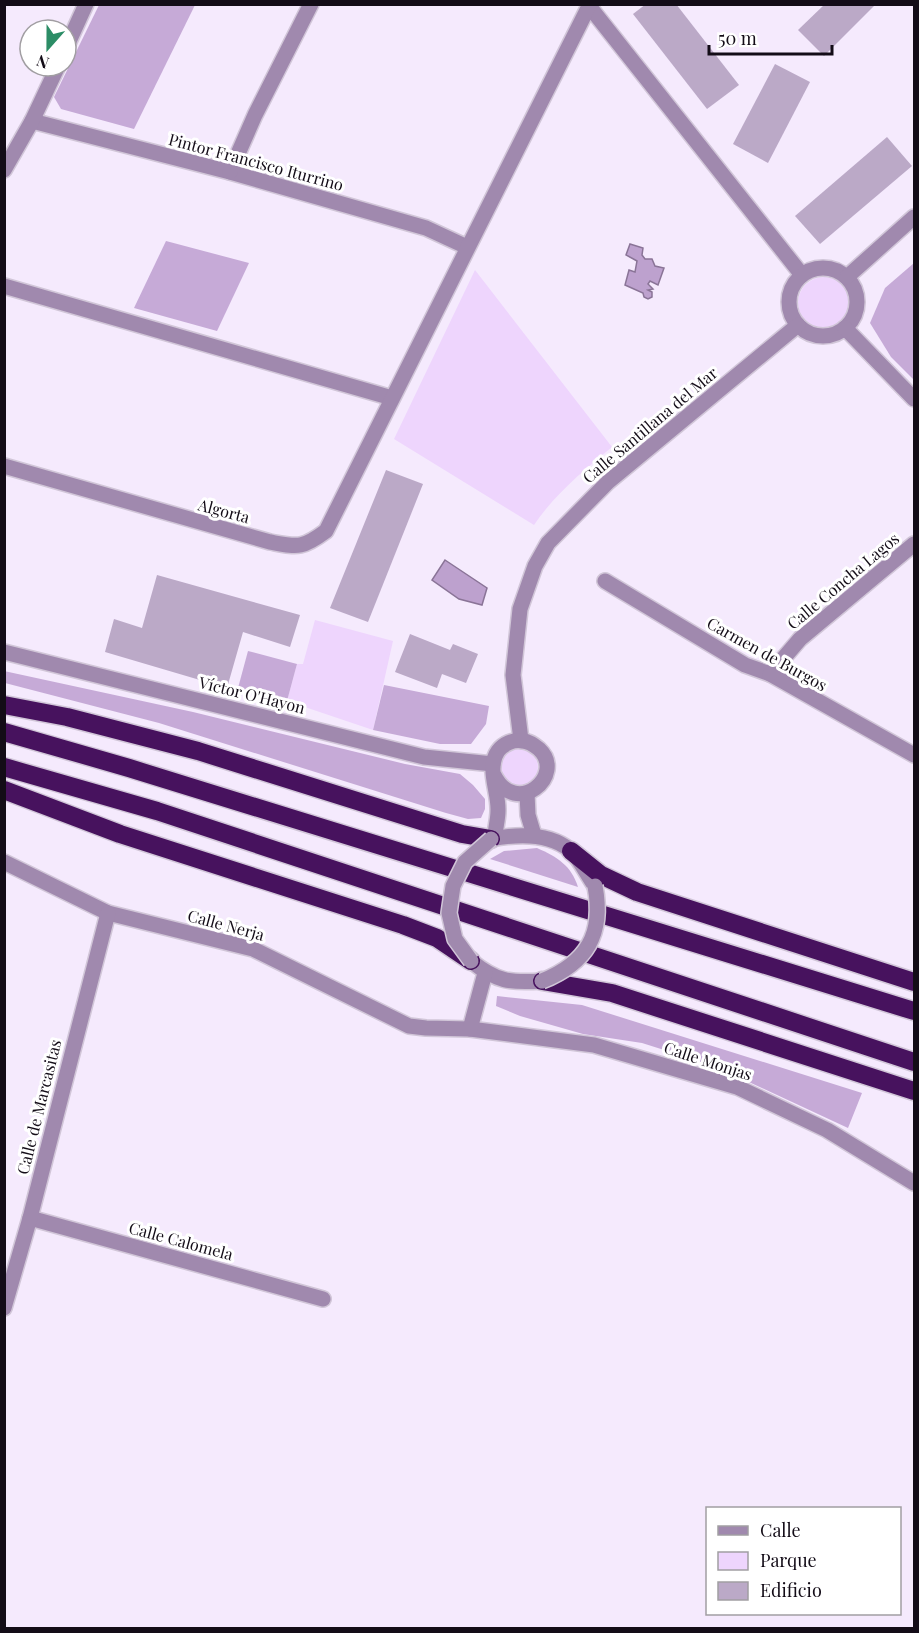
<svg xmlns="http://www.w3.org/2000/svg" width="919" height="1633" viewBox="0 0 919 1633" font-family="'Playfair Display',serif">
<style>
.green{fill:#eed5fd}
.forest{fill:#c6aad7}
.water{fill:#bda1ce;stroke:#8a7497;stroke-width:1.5}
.building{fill:#bba9c7}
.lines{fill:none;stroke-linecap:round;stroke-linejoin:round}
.minor-casing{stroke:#d1c6d8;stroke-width:18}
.highway-casing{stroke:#d1c6d8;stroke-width:21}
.minor{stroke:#a089ae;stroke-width:15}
.highway{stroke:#47125e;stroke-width:18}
.minor-bridge-casing{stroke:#d1c6d8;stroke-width:18;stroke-linecap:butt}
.minor-bridge{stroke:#a089ae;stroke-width:15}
.labels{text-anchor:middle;stroke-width:6;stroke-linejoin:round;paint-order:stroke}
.street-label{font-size:16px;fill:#130c17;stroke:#fff}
</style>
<rect width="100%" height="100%" fill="#f5eafd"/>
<!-- green -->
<g class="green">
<path d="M 475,270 L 612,447 C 583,471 555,494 534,525 L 394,439 Z"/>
<circle cx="824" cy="303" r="26"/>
<path d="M 315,620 L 393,641 L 373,730 L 287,701 L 297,664 L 303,664 Z"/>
<circle cx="519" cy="767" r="19"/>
</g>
<!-- forest -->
<g class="forest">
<path d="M 99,5 L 195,5 L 134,129 L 61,109 L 54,97 Z"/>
<path d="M 166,241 L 249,263 L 217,331 L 134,308 Z"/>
<path d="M 914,263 L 914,380 L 891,357 L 870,323 L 885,288 Z"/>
<path d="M 248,651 L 297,664 L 287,701 L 238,688 Z"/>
<path d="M 4,671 L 193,712 L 405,764 L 460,774 L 473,785 L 485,799 L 485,809 L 481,818 L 468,819 L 446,813 L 159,723 L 5,683 Z"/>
<path d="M 384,685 L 489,706 L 486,724 L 471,744 L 440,744 L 373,730 Z"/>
<path d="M 537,848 C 557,857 571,865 578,887 L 490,859 L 504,851 Z"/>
<path d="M 497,996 L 582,1005 L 862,1093 L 848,1128 L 736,1076 L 680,1055 L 642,1043 L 583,1034 L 520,1016 L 496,1006 Z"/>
</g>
<!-- water -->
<g class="water">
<path d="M 630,244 L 643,248 L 642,255 L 645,259 L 652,259 L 655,266 L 664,268 L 658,285 L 650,281 L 648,284 L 653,289 L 648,290 L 652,292 L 652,297 L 648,299 L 644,297 L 643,293 L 625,285 L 629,270 L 635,272 L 637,261 L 626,255 Z"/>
<path d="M 445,560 L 487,588 L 482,605 L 459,599 L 432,580 Z"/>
</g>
<!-- building -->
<g class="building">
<path d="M 646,4 L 676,4 L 739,85 L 707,109 L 633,14 Z"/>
<path d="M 825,4 L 876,4 L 824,56 L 798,30 Z"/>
<path d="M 775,64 L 810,82 L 768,163 L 733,144 Z"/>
<path d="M 887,137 L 912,166 L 820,244 L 795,216 Z"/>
<path d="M 386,470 L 423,484 L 368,622 L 330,608 Z"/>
<path d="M 157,575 L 300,615 L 290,647 L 243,632 L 227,688 L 105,652 L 114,619 L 142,628 Z"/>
<path d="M 410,634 L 450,650 L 453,644 L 478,654 L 466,683 L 442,674 L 437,688 L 395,672 Z"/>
</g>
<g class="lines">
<defs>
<g id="minor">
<path d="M 589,6 L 802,275"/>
<path d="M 66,48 L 86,4"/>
<path d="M 32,121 L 230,172 L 426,228 L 467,247"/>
<path d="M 4,170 L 32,121 L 58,66"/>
<path d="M 230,172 L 255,115 L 311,4"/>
<circle cx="823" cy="302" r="34"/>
<path d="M 847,277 L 914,217"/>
<path d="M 4,286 L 392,398"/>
<path d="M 845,328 L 914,399"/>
<path d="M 4,466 L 270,542 C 298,547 302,549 326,531 L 590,4"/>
<path d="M 605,581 L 745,665 L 770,674 L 914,755"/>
<path d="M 4,652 L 424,757 L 493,764"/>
<path d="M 770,674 L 800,639 L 914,544"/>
<path d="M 521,740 L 513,675 L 520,609 L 535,566 L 548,543 L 608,482 L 798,325"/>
<path d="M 494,775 C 516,819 567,775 539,749 C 534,745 529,741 522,741 C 514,739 503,744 498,751 C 486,768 499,792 498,811 C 498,820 495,829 495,838"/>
<path d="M 527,793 L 528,815 L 534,835"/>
<path d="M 491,839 C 517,834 548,832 570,850 C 580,859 587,875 595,886"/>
<path d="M 4,862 L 108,913 L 253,949 L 409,1026 L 426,1028 L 470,1029 L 594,1045 L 737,1087 L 827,1130 L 914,1183"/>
<path d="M 471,961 C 497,982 510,983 542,981"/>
<path d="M 470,1029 L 485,973"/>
<path d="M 30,1218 L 323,1299"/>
<path d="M 4,1308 L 30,1218 L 108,913"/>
</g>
<g id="highway">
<path d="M 4,705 L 67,717 L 198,751 L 462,834 L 491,839"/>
<path d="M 4,732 L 129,768 L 914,1011"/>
<path d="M 4,767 L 157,811 L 914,1062"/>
<path d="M 4,790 L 120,834 L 403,925 L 437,938 L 471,961"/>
<path d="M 571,851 L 601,875 L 637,892 L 914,982"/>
<path d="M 542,981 L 612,993 L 914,1091"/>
</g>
</defs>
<!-- minor casing -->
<use href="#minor" class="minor-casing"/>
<!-- highway casing -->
<use href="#highway" class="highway-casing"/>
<!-- minor -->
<use href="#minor" class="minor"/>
<!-- highway -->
<use href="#highway" class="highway"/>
<defs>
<g id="minor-bridge">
<path d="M 471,961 L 455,939 L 449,913 L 453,886 L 465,862 L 491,839"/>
<path d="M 542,981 C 587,963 604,934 595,886"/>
</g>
</defs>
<!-- minor-bridge casing -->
<use href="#minor-bridge" class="minor-bridge-casing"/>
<!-- minor-bridge -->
<use href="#minor-bridge" class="minor-bridge"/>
</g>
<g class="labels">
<!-- street labels -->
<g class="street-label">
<text transform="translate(256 162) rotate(15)" y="6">Pintor Francisco Iturrino</text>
<text transform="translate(650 425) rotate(-40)" y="6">Calle Santillana del Mar</text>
<text transform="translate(224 511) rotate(15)" y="6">Algorta</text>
<text transform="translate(843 581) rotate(-40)" y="6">Calle Concha Lagos</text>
<text transform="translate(767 654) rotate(29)" y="6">Carmen de Burgos</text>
<text transform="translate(252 695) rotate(14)" y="6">Víctor O'Hayon</text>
<text transform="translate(226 925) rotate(15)" y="6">Calle Nerja</text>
<text transform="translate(708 1061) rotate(18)" y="6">Calle Monjas</text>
<text transform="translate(39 1107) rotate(-76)" y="6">Calle de Marcasitas</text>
<text transform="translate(181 1241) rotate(15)" y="6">Calle Calomela</text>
</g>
</g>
<!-- border -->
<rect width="919" height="1633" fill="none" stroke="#130c17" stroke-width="12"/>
<!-- legend -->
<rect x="706" y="1507" width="195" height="108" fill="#ffffff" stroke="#a19ea2" stroke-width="1.5"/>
<rect x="718" y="1526" width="30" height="9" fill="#a089ae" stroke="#a19ea2" stroke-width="1.5"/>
<text x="760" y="1537" font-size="18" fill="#130c17">Calle</text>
<rect x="718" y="1552" width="30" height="18" fill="#eed5fd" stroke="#a19ea2" stroke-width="1.5"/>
<text x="760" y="1567" font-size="18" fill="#130c17">Parque</text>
<rect x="718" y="1582" width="30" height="18" fill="#bba9c7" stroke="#a19ea2" stroke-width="1.5"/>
<text x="760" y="1597" font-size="18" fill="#130c17">Edificio</text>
<!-- north arrow -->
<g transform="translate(48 48) rotate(201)"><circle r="28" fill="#ffffff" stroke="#a19ea2" stroke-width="1.5"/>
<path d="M0-4.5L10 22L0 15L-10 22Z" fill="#2c8d66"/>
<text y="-9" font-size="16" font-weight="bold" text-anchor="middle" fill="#130c17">N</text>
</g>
<!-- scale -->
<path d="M709 45v9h123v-9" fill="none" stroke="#130c17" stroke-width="3"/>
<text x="718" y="45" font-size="18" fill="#130c17" stroke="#ffffff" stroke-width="4.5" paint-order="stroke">50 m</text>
</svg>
